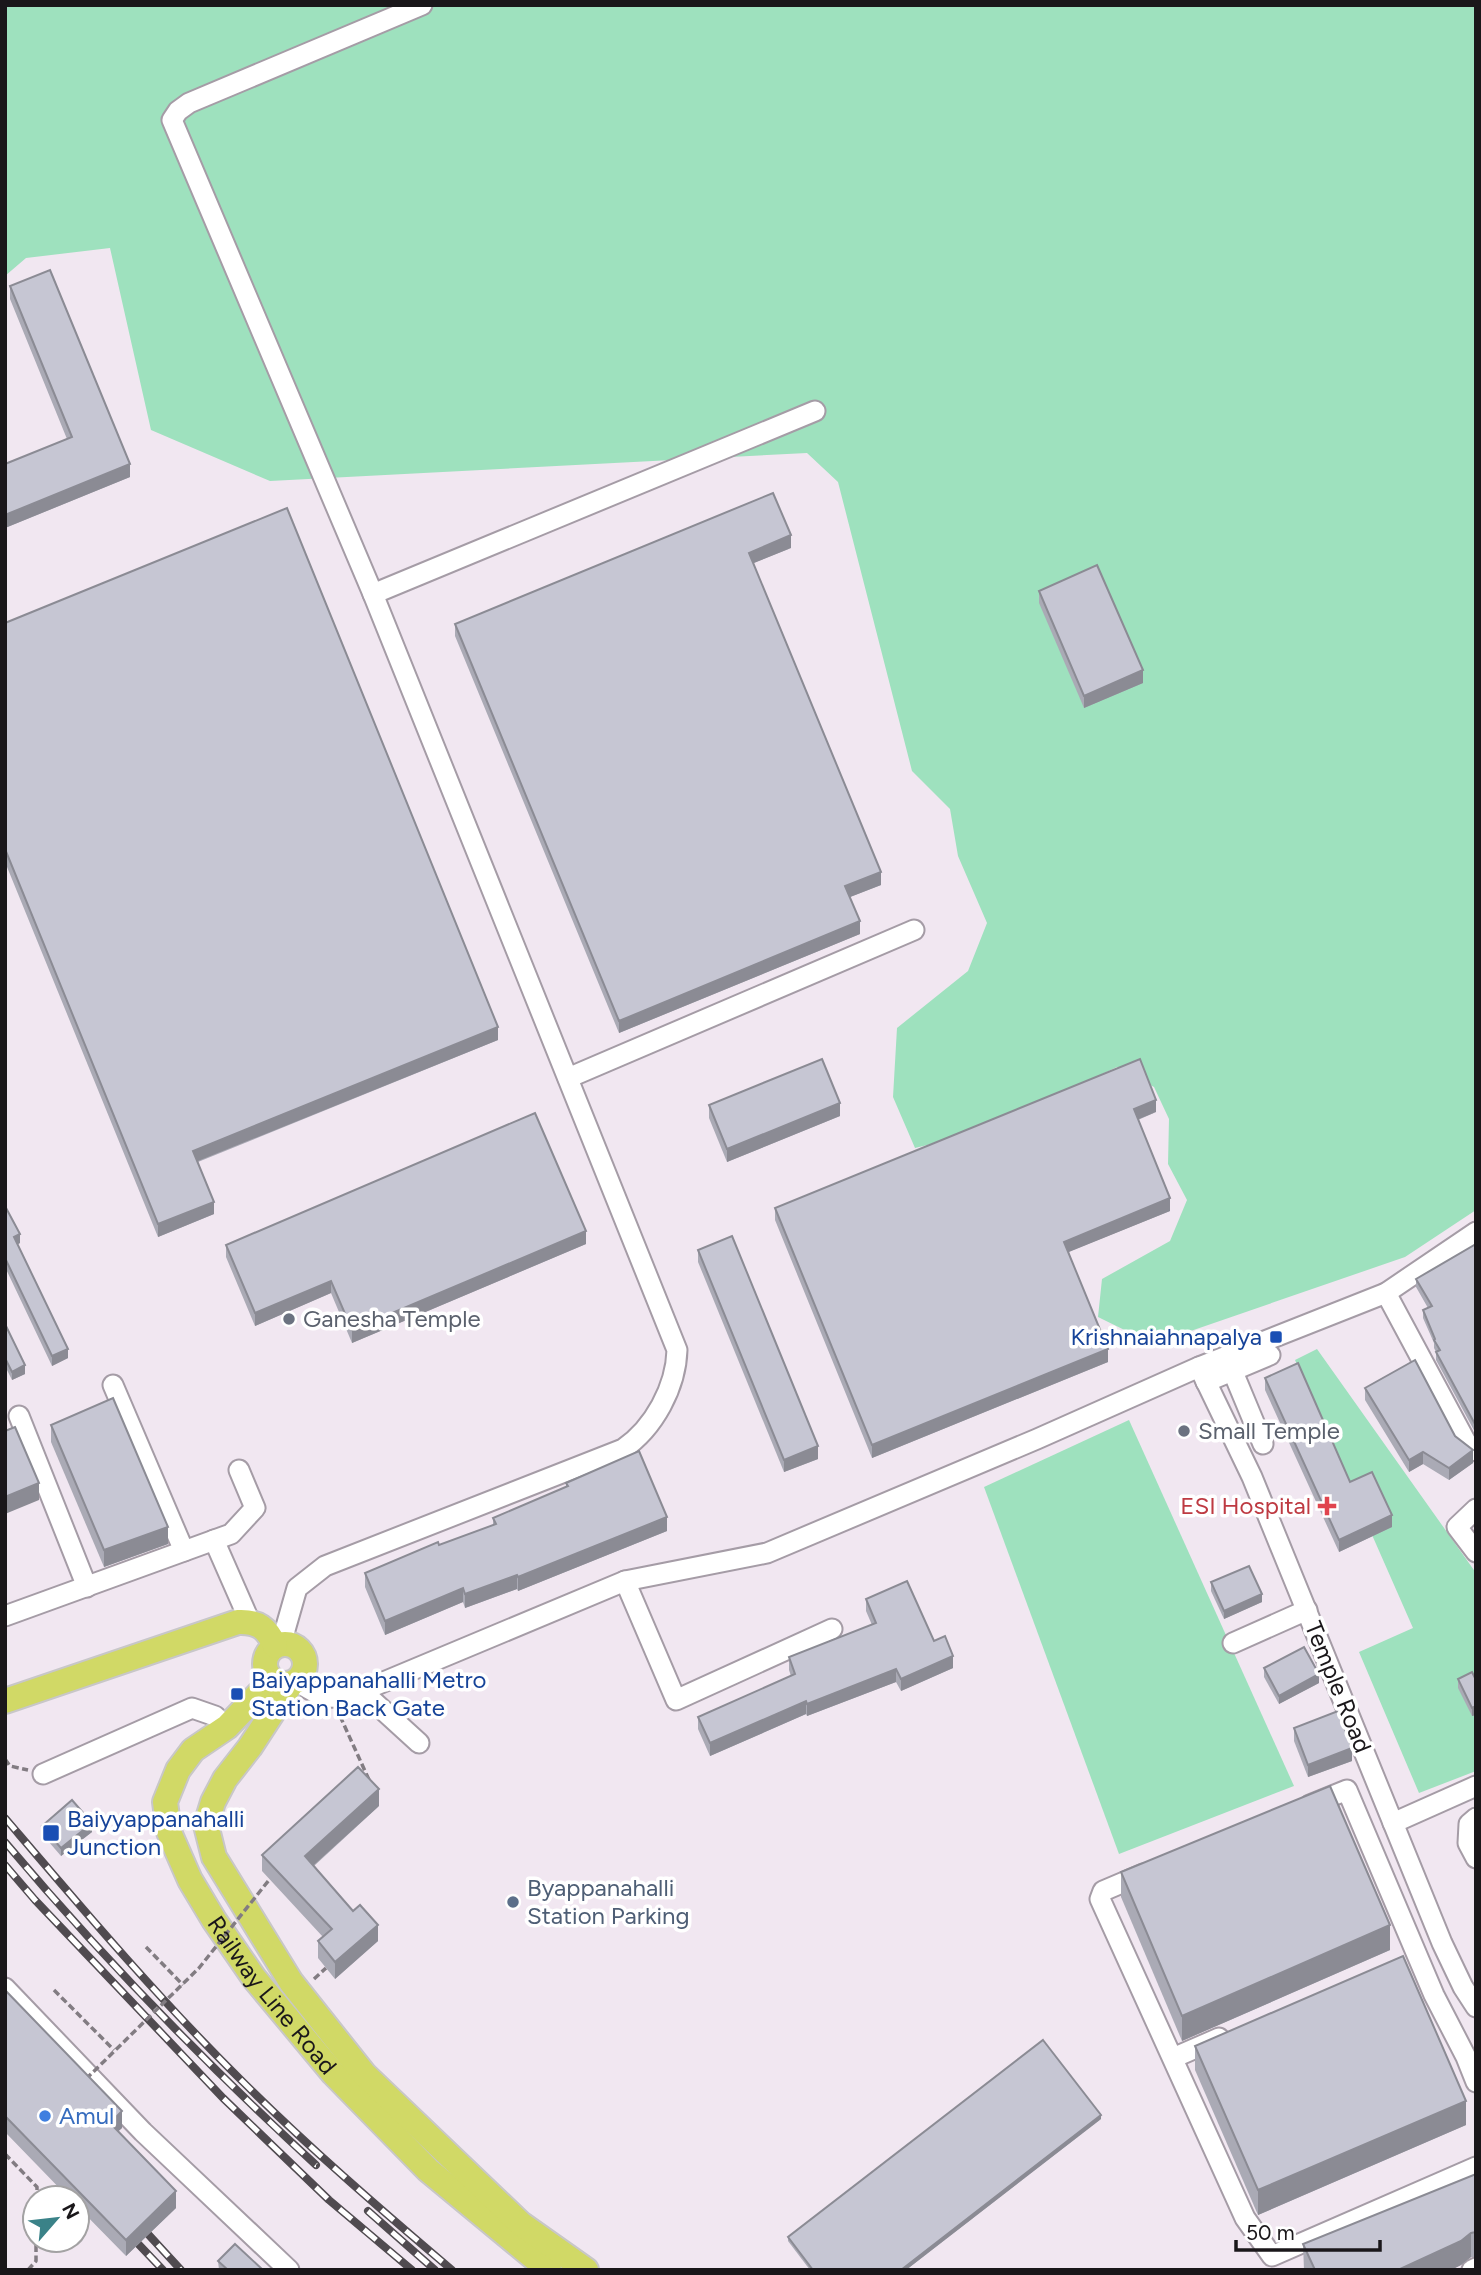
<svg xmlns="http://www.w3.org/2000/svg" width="1481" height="2275" viewBox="0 0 1481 2275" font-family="Figtree,sans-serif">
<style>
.green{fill:#9ee1be}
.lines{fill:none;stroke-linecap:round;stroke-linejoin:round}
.minor-casing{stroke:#a59ca6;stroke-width:23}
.major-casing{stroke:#c8c7c8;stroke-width:28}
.path{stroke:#827c82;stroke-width:3.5;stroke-dasharray:7 3.5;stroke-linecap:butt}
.minor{stroke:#fff;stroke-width:19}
.major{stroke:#d1d966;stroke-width:24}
.rail-casing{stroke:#504b50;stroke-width:8}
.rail{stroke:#fff;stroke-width:5;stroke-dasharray:16;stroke-linecap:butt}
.path-bridge{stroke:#827c82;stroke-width:3.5;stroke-dasharray:7 3.5;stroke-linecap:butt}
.wall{fill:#aaaab5}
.shaded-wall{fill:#8b8b94}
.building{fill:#c6c6d3;stroke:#8b8b94;stroke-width:2}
.worship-dot{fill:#6b7280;stroke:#fff;stroke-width:2.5}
.transit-dot{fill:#1a4fb4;stroke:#fff;stroke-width:2.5}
.health-dot{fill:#e0444e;stroke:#fff;stroke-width:2.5}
.service-dot{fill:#5c6f8a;stroke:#fff;stroke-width:2.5}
.shop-dot{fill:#3f7fe0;stroke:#fff;stroke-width:2.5}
.labels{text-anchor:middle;stroke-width:7;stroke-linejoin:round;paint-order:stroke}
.worship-label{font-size:24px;fill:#5b616d;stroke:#fff;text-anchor:start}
.transit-label{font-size:24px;fill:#164399;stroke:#fff;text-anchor:start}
.health-label{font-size:24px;fill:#be3a42;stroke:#fff;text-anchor:end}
.street-label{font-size:24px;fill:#1a171a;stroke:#fff}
.service-label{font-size:24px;fill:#4e5e75;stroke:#fff;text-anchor:start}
.shop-label{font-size:24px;fill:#366cbe;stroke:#fff;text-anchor:start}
</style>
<rect width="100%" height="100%" fill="#f1e7f1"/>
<!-- green -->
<g class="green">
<path d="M 5,5 L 1476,5 L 1476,1210 L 1405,1257 L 1153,1344 L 1098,1317 L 1102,1279 L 1170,1241 L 1187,1200 L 1168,1164 L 1169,1119 L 1154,1087 L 1117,1067 L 1055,1096 L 993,1129 L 915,1148 L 893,1097 L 897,1028 L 968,971 L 987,923 L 958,856 L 950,809 L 912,771 L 838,482 L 807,453 L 270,481 L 151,430 L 110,248 L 26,258 L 5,276 Z"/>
<path d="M 1317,1349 L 1476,1573 L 1476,1771 L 1419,1793 L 1359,1652 L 1413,1628 L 1295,1360 Z"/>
<path d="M 1129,1420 L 1294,1786 L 1119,1854 L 984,1487 Z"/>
</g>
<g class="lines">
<defs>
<g id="minor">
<path d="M 373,594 L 815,411"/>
<path d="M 568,1078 L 914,930"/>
<path d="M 1386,1293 L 1466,1442 L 1476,1451"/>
<path d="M 1199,1367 L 1252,1477 L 1442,1943 L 1463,1987 L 1476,2007"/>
<path d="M 1233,1372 L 1263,1444"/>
<path d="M 1206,1382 L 1270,1355"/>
<path d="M 113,1385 L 184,1551"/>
<path d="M 19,1416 L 87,1587"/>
<path d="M 1476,1509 L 1457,1527 L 1476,1552"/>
<path d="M 214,1540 L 250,1622"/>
<path d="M 625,1581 L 676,1700 L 832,1629"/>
<path d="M 5,1616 L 231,1534 L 255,1508 L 239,1470"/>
<path d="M 1233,1643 L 1307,1610"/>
<path d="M 281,1644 L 297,1588 L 325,1566 L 623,1449 C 654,1428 676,1387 677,1350 L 373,594 L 172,120 L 178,111 L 189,103 L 422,5"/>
<path d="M 297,1682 C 328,1701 328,1700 362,1691 L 625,1581 L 767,1553 L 1037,1439 L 1199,1367 L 1386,1293 L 1476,1232"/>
<path d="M 362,1691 L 419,1743"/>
<path d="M 43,1774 L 192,1708 L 215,1716 L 227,1727"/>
<path d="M 1310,1805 L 1347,1790 L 1434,1995 L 1466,2057 L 1476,2082"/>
<path d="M 1476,1818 L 1469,1824 L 1468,1843 L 1476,1858"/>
<path d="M 1393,1823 L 1476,1786"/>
<path d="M 1143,1874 L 1103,1891 L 1100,1899 L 1245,2218 L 1272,2256 L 1476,2167"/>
<path d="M 5,1988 L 143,2132 L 289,2270"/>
<path d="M 1173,2058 L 1219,2038"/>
<path d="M 1472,2270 L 1476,2268"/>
</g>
<g id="major">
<circle cx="285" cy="1664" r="20"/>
<path id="s1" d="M 272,1680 L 227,1727 L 193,1750 L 178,1770 L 165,1802 L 169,1832 L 190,1880 L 214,1920 L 254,1978 L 333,2073 L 428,2170 L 549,2270"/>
<path d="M 291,1684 L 250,1747 L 225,1779 L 213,1802 L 206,1825 L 214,1857 L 291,1982 L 364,2074 L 521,2224 L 586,2270"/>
<path d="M 5,1701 L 238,1622 C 258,1621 267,1628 275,1646"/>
</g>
</defs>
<!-- minor casing -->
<use href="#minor" class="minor-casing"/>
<!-- major casing -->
<use href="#major" class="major-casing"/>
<!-- path -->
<g class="path">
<path d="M 340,1716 L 370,1782"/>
<path d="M 5,1759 L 10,1766 L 28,1770"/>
<path d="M 146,1947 L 183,1985"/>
<path d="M 314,1979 L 326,1968"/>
<path d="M 54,1990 L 114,2050"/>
<path d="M 5,2154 L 37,2187 L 37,2198"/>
<path d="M 28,2270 L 36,2261 L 36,2240"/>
</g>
<!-- minor -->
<use href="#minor" class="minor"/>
<!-- major -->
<use href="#major" class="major"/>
<defs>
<g id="rail">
<path d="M 5,1818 C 81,1907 156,1996 239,2078 C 307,2146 379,2208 452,2270"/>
<path d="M 5,1842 C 101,1956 206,2064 316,2165"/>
<path d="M 5,1865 L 35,1900 L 223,2098 L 329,2200 L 412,2270"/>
<path d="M 368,2211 L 435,2270"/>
<path d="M 136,2221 L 181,2270"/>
<path d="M 126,2231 L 163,2270"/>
</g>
</defs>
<!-- rail casing -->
<use href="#rail" class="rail-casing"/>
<!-- rail -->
<use href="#rail" class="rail"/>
<!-- path-bridge -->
<path class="path-bridge" d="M 86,2079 L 199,1968 L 269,1880"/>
</g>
<!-- wall -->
<g class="wall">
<path d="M 10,286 L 130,477 L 5,528 L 5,464 L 67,439 L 10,299 Z"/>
<path d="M 791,548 L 753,563 L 881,885 L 850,897 L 860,934 L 619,1033 L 455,636 L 455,624 Z"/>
<path d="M 1039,591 L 1143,683 L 1084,708 L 1039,603 Z"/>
<path d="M 5,623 L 498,1040 L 198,1162 L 214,1214 L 158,1237 L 5,862 Z"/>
<path d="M 709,1105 L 840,1116 L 727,1162 L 709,1118 Z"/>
<path d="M 1156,1112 L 1138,1120 L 1170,1211 L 1068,1252 L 1108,1362 L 872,1458 L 775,1220 L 775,1208 Z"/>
<path d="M 5,1206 L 20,1243 L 18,1244 L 68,1358 L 52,1366 L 5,1267 Z"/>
<path d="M 586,1244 L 352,1343 L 331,1293 L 255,1326 L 226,1257 L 226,1245 Z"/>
<path d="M 1476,1244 L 1476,1434 L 1436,1360 L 1436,1352 L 1434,1348 L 1434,1343 L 1423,1318 L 1423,1310 L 1428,1308 L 1416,1287 L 1416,1279 Z"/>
<path d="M 698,1250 L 818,1459 L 784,1472 L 698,1262 Z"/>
<path d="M 5,1324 L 25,1374 L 12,1380 L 5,1366 Z"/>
<path d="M 1265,1378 L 1350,1482 L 1392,1527 L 1339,1552 L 1265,1390 Z"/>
<path d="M 1365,1388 L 1455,1436 L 1473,1463 L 1449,1480 L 1423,1464 L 1409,1472 L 1365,1400 Z"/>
<path d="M 51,1425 L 168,1544 L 104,1567 L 51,1442 Z"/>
<path d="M 566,1483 L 667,1531 L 518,1591 L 517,1589 L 465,1608 L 463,1602 L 385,1635 L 365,1587 L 365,1573 L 493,1525 L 493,1518 L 566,1487 Z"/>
<path d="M 1211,1582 L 1262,1602 L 1224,1619 L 1211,1591 Z"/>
<path d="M 866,1599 L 934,1641 L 953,1668 L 901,1691 L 896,1682 L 807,1716 L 806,1714 L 710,1756 L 698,1729 L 698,1717 L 791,1676 L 789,1670 L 789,1657 L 872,1625 L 866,1611 Z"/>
<path d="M 1264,1668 L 1319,1683 L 1279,1704 L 1264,1677 Z"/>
<path d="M 1458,1679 L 1476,1680 L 1476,1715 L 1472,1716 L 1458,1688 Z"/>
<path d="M 1294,1728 L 1352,1761 L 1308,1777 L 1294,1741 Z"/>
<path d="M 379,1806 L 314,1866 L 353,1911 L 378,1941 L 335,1979 L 318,1958 L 318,1941 L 323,1937 L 262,1871 L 262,1855 Z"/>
<path d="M 42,1826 L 92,1832 L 61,1856 L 42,1834 Z"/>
<path d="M 1121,1872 L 1390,1950 L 1182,2041 L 1121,1897 Z"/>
<path d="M 5,1990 L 122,2128 L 118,2131 L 176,2208 L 126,2256 L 77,2206 L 77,2198 L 69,2198 L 5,2132 Z"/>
<path d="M 1195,2046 L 1466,2125 L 1258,2215 L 1195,2070 Z"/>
<path d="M 1101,2119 L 906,2270 L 810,2270 L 788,2241 L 788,2237 Z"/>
<path d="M 1476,2174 L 1476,2257 L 1471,2257 L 1461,2265 L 1451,2270 L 1304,2270 L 1303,2244 Z"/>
<path d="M 218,2261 L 263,2270 L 219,2270 Z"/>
</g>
<!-- shaded-wall -->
<g class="shaded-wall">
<path d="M 130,464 L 130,477 L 5,528 L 5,515 Z"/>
<path d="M 791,535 L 791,548 L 749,565 L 749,553 Z"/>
<path d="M 1143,670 L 1143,683 L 1084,708 L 1084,696 Z"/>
<path d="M 881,872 L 881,885 L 845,899 L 845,886 Z"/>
<path d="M 860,921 L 860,934 L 619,1033 L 619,1021 Z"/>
<path d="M 498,1027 L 498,1040 L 193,1163 L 193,1151 Z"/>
<path d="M 1156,1100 L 1156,1112 L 1134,1121 L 1134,1109 Z"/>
<path d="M 840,1103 L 840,1116 L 727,1162 L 727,1149 Z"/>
<path d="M 1170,1198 L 1170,1211 L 1064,1254 L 1064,1242 Z"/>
<path d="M 214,1202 L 214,1214 L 158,1237 L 158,1224 Z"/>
<path d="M 586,1231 L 586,1244 L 352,1343 L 352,1330 Z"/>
<path d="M 20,1234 L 20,1243 L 14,1246 L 14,1237 Z"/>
<path d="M 331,1281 L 331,1293 L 255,1326 L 255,1313 Z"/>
<path d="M 68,1349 L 68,1358 L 52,1366 L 52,1356 Z"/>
<path d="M 1108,1349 L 1108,1362 L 872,1458 L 872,1445 Z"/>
<path d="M 25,1365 L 25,1374 L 12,1380 L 12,1372 Z"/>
<path d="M 818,1446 L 818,1459 L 784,1472 L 784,1460 Z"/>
<path d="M 1473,1450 L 1473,1463 L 1449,1480 L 1449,1468 Z"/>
<path d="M 1423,1452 L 1423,1464 L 1409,1472 L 1409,1460 Z"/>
<path d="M 39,1483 L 39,1500 L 5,1514 L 5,1497 Z"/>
<path d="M 1392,1515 L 1392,1527 L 1339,1552 L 1339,1540 Z"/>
<path d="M 667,1517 L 667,1531 L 518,1591 L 518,1577 Z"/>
<path d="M 168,1527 L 168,1544 L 104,1567 L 104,1550 Z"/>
<path d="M 517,1575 L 517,1589 L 465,1608 L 465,1594 Z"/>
<path d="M 463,1588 L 463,1602 L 385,1635 L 385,1621 Z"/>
<path d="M 1262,1594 L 1262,1602 L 1224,1619 L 1224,1611 Z"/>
<path d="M 953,1656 L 953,1668 L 901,1691 L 901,1679 Z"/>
<path d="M 896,1669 L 896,1682 L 807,1716 L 807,1704 Z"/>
<path d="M 1319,1674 L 1319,1683 L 1279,1704 L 1279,1696 Z"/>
<path d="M 806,1701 L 806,1714 L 710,1756 L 710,1743 Z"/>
<path d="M 1476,1706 L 1476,1715 L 1472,1716 L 1472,1708 Z"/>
<path d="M 1352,1748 L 1352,1761 L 1308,1777 L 1308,1765 Z"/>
<path d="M 379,1789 L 379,1806 L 305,1873 L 305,1856 Z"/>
<path d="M 92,1823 L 92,1832 L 61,1856 L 61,1848 Z"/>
<path d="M 378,1925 L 378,1941 L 335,1979 L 335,1962 Z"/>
<path d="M 1390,1925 L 1390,1950 L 1182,2041 L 1182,2016 Z"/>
<path d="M 1466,2101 L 1466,2125 L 1258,2215 L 1258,2190 Z"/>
<path d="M 122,2111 L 122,2128 L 110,2139 L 110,2123 Z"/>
<path d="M 1101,2115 L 1101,2119 L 906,2270 L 901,2270 Z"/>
<path d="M 176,2191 L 176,2208 L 126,2256 L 126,2240 Z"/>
<path d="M 1471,2233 L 1471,2257 L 1461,2265 L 1451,2270 L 1398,2270 Z"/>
</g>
<!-- building -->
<g class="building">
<path d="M 50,270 L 130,464 L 5,515 L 5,464 L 72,437 L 10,286 Z"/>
<path d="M 773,493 L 791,535 L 749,553 L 881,872 L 845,886 L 860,921 L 619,1021 L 455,624 Z"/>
<path d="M 287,508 L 498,1027 L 193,1151 L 214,1202 L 158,1224 L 5,849 L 5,623 Z"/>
<path d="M 1097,565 L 1143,670 L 1084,696 L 1039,591 Z"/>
<path d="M 822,1059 L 840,1103 L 727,1149 L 709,1105 Z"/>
<path d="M 1140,1059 L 1156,1100 L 1134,1109 L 1170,1198 L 1064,1242 L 1108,1349 L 872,1445 L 775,1208 Z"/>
<path d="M 535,1113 L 586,1231 L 352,1330 L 331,1281 L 255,1313 L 226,1245 Z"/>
<path d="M 5,1206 L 20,1234 L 14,1237 L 68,1349 L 52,1356 L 5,1258 Z"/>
<path d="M 732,1236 L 818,1446 L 784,1460 L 698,1250 Z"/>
<path d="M 1476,1244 L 1476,1426 L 1436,1352 L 1440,1350 L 1434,1340 L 1435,1339 L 1423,1310 L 1432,1306 L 1416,1279 Z"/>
<path d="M 5,1324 L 25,1365 L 12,1372 L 5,1358 Z"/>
<path d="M 1415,1360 L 1455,1436 L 1473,1450 L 1449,1468 L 1423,1452 L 1409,1460 L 1365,1388 Z"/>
<path d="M 1298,1363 L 1350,1482 L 1372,1472 L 1392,1515 L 1339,1540 L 1265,1378 Z"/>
<path d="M 113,1398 L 168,1527 L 104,1550 L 51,1425 Z"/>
<path d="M 15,1427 L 39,1483 L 5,1497 L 5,1431 Z"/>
<path d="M 639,1451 L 667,1517 L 518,1577 L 517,1575 L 465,1594 L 463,1588 L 385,1621 L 365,1573 L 438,1542 L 439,1545 L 496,1524 L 493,1518 L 568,1486 L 566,1483 Z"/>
<path d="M 1249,1566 L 1262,1594 L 1224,1611 L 1211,1582 Z"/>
<path d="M 907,1581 L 934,1641 L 945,1636 L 953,1656 L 901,1679 L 896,1669 L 807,1704 L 806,1701 L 710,1743 L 698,1717 L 795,1674 L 789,1657 L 876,1623 L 866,1599 Z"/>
<path d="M 1304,1647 L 1319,1674 L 1279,1696 L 1264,1668 Z"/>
<path d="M 1472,1672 L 1476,1680 L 1476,1706 L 1472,1708 L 1458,1679 Z"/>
<path d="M 1338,1711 L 1352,1748 L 1308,1765 L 1294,1728 Z"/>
<path d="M 358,1767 L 379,1789 L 305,1856 L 353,1911 L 360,1905 L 378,1925 L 335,1962 L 318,1941 L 332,1929 L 262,1855 Z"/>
<path d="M 1330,1786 L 1390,1925 L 1182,2016 L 1121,1872 Z"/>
<path d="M 72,1800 L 92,1823 L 61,1848 L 42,1826 Z"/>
<path d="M 1403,1956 L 1466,2101 L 1258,2190 L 1195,2046 Z"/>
<path d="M 5,1990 L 122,2111 L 110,2123 L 176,2191 L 126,2240 L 5,2116 Z"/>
<path d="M 1043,2040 L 1101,2115 L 901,2270 L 813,2270 L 788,2237 Z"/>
<path d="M 1476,2174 L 1476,2232 L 1471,2233 L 1461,2241 L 1398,2270 L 1315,2270 L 1303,2244 Z"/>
<path d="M 235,2244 L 263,2270 L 228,2270 L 218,2261 Z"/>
</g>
<!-- markers -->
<g class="worship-dot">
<circle cx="289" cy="1319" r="7"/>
<circle cx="1184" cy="1431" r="7"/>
</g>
<g class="transit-dot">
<rect x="1269" y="1330" width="14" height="14" rx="3.5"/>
<rect x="230" y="1687" width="14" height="14" rx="3.5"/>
<rect x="42" y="1824" width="18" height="18" rx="3.5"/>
</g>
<path class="health-dot" d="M1323.5 1495.5h7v7h7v7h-7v7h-7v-7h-7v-7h7z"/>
<circle class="service-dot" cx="513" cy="1902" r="7"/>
<circle class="shop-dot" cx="45" cy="2116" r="7"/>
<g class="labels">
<!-- worship labels -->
<g class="worship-label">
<text x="303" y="1327">Ganesha Temple</text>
<text x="1198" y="1439">Small Temple</text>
</g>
<!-- transit labels -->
<g class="transit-label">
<text x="1262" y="1345" text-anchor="end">Krishnaiahnapalya</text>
<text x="251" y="1688">Baiyappanahalli Metro<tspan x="251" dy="28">Station Back Gate</tspan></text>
<text x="67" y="1827">Baiyyappanahalli<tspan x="67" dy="28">Junction</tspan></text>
</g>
<!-- health labels -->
<g class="health-label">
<text x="1311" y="1514">ESI Hospital</text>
</g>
<!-- street labels -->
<g class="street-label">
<text transform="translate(1338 1687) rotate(68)" y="8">Temple Road</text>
<text dy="8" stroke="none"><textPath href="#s1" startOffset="390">Railway Line Road</textPath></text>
</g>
<!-- service labels -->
<g class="service-label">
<text x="527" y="1896">Byappanahalli<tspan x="527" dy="28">Station Parking</tspan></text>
</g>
<!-- shop labels -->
<g class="shop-label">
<text x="59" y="2124">Amul</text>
</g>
</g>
<!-- border -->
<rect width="1481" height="2275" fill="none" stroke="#1a171a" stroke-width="14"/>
<!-- north arrow -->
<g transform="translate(56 2219) rotate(62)"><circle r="33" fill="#ffffff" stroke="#a3a2a3" stroke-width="2"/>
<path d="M0-5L12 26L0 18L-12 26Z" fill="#3a8288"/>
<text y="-10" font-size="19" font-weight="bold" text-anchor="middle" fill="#1a171a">N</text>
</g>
<!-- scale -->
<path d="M1236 2240v10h144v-10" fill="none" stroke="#1a171a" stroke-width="3.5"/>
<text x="1246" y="2240" font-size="21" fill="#1a171a" stroke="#ffffff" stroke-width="5" paint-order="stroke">50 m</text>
</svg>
